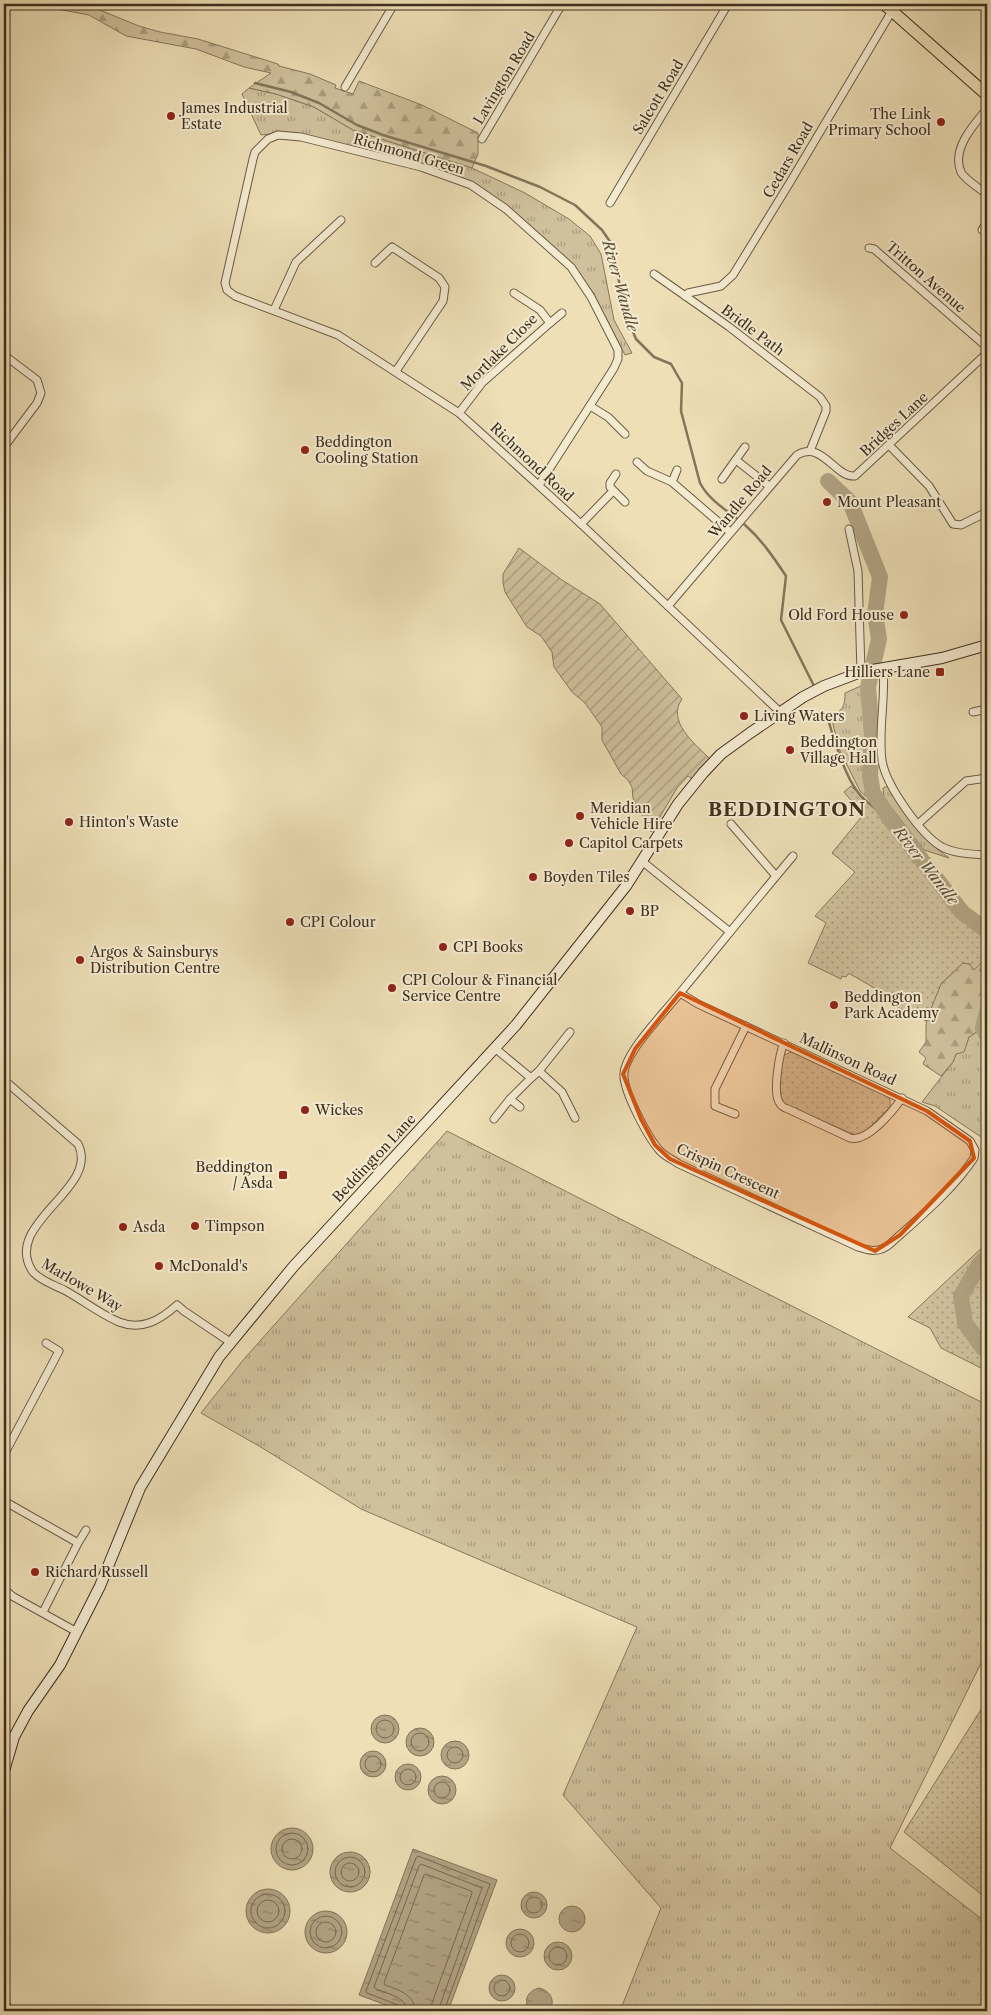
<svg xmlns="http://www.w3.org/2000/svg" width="991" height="2015" viewBox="0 0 991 2015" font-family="'Libre Caslon Text',serif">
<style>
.grass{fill:url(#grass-tufts);stroke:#87785d}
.forest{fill:url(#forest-firs);stroke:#87785d}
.park{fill:url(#park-dots);stroke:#87785d}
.garden{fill:url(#garden-furrows);stroke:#87785d}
.water{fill:url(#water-ripples);stroke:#84755a}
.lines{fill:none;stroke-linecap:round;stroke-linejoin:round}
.shore{stroke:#786950;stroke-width:1}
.stream{stroke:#84755a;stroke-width:2.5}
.river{stroke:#b2a383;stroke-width:16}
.minor-casing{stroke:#6a5b44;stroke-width:9}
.secondary-casing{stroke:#3e2f1d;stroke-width:12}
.trunk-casing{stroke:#3e2f1d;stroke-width:13}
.minor{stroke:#f4ead0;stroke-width:7}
.secondary{stroke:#f4ead0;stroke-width:10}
.trunk{stroke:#eedfb7;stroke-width:11}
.marked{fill:#d7550e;fill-opacity:0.2;stroke:#d7550e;stroke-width:4;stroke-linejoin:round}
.poi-dot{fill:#8f2418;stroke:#f4ead0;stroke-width:2}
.labels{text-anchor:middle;stroke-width:4;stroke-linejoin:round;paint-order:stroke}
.street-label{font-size:14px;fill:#3e2f1d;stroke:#f4ead0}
.poi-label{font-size:14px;fill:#3e2f1d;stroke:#f4ead0;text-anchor:start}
.water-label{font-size:15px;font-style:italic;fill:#5b4c36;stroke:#f4ead0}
.district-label{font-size:19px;font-weight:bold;letter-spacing:1px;fill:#3e2f1d;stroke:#f4ead0}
</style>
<defs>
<pattern id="grass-tufts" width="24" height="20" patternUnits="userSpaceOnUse" patternTransform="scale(1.25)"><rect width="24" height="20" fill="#d0c19d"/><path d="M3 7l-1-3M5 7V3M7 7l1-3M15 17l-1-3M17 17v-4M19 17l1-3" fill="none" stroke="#aa9d7f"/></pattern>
<pattern id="forest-firs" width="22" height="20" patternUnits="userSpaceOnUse" patternTransform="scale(1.25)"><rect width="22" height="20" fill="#d0c19d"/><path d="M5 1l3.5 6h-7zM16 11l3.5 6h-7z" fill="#aa9d7f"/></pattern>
<pattern id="park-dots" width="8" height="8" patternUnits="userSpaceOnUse" patternTransform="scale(1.25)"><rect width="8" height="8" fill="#d0c19d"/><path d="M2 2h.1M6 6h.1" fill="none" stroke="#aa9d7f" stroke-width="1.8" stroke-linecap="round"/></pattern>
<pattern id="garden-furrows" width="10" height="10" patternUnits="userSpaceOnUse" patternTransform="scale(1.25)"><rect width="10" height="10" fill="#d0c19d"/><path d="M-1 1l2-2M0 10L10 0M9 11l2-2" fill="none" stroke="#aa9d7f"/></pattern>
<pattern id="water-ripples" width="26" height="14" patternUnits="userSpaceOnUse" patternTransform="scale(1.25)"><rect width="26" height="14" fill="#b2a383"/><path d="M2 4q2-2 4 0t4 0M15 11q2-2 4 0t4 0" fill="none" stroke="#92856b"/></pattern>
</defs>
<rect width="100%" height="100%" fill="#eedfb7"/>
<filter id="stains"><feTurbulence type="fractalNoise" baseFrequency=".004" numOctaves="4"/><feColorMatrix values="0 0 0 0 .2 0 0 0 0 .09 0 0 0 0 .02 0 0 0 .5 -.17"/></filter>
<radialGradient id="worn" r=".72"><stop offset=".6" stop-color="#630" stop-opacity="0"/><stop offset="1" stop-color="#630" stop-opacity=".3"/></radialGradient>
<!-- grass -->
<g class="grass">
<path d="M 249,88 L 276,94 L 314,107 L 353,130 L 472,168 L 525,193 L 569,219 L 590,236 L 601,254 L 614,320 L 632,353 L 625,355 L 592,291 L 575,269 L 498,201 L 425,167 L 286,132 L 261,135 L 242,94 Z"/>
<path d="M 863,685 L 869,745 L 866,788 L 875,805 L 860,791 L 839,749 L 831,716 C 843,711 845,706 845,693 Z"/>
<path d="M 888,786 C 903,815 922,839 949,858 L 924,850 L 884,798 L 883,788 Z"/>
<path d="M 978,1031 L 987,1035 L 987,1141 L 935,1106 L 922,1102 L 953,1062 L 956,1054 L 964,1051 L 969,1037 Z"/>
<path d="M 447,1131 L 987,1405 L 987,1651 L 890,1848 L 987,1923 L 987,2011 L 620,2011 L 661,1908 L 563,1795 L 637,1627 L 361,1509 L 259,1446 L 201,1413 L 244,1359 Z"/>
</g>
<!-- forest -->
<g class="forest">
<path d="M 31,4 L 85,4 L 139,26 L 160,32 L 198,39 L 278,64 L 279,66 L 310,74 L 336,85 L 335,88 L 353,94 L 359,81 L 422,105 L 478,133 L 478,154 L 472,168 L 353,130 L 314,107 L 276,94 L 249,88 L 271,73 L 244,67 L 196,49 L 126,36 L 89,15 Z"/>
<path d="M 987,952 L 987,1035 L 978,1031 L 969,1037 L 964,1052 L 956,1054 L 953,1062 L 941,1076 L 923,1064 L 926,1058 L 919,1052 L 926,1042 L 926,1025 L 928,1014 L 941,984 L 963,963 L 971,964 L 976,968 Z"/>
</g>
<!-- park -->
<g class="park">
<path d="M 851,786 L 875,809 L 890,819 L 962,912 L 987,931 C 987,946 987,962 973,970 L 970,964 L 963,963 L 941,984 L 926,1021 L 895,1006 L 897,1001 L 850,974 L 848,974 L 846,977 L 842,976 L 841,979 L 808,963 L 826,923 L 815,916 L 855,872 L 832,853 L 863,815 L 844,792 Z"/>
<path d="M 792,1052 L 887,1096 L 890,1100 L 890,1107 L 864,1133 L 855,1135 L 786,1105 C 777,1098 778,1064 784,1055 Z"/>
<path d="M 987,1243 L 987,1371 L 941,1348 L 930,1328 L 908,1317 Z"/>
<path d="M 987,1700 L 987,1899 L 904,1832 Z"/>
</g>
<!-- garden -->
<path class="garden" d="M 519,548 L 562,580 L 600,604 L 682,699 C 666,721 695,744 710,759 L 693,779 L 688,776 L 677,788 L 651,832 L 633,798 L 632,787 L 628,780 L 621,774 L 602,740 L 602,727 L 585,703 L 572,692 L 554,667 L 552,652 L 541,636 L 527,627 L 505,592 L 503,583 L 503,574 Z"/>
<!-- water -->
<g class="water">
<circle cx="385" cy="1729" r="14"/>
<circle cx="420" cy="1742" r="14"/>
<circle cx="455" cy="1755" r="14"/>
<circle cx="373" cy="1764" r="13"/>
<circle cx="408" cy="1777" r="13"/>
<circle cx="442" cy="1790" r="14"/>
<circle cx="292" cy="1849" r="21"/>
<path d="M 413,1849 L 497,1880 L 448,2011 L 402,2011 L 359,1995 Z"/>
<circle cx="350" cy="1872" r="20"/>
<circle cx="268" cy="1911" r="22"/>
<circle cx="534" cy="1905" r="13"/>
<circle cx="572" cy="1919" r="13"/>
<circle cx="326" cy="1932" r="21"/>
<circle cx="520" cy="1943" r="14"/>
<circle cx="558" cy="1956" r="14"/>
<circle cx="502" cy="1988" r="13"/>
<path d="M 539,1988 C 551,1991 556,2001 549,2011 L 530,2011 C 523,2001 527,1991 539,1988 Z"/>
</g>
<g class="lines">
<!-- shore -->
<g class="shore">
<circle cx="385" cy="1729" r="9"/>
<circle cx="420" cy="1742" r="9"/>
<circle cx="455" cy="1755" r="8"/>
<circle cx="373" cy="1764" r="8"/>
<circle cx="408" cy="1777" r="8"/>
<circle cx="442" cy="1790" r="8"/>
<circle cx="292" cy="1849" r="16"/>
<circle cx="292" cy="1849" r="10"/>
<circle cx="350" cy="1872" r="15"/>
<circle cx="350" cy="1872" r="9"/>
<circle cx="268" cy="1911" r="17"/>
<circle cx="534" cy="1905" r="8"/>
<circle cx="268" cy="1911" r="11"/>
<circle cx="326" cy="1932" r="16"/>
<circle cx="326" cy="1932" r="10"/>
<circle cx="520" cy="1943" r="9"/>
<circle cx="558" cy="1956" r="9"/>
<circle cx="502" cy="1988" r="8"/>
<path d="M 401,2011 L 398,2005 L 367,1993 L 366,1991 L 416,1858 L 418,1856 L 490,1884 L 444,2011"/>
<path d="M 407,2011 C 406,1996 387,1994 376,1989 L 374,1987 L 419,1866 L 421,1864 L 482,1888 L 438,2011"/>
<path d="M 415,2011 C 414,1994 399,1990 385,1985 L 384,1983 L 424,1875 L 426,1874 L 471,1891 L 472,1893 L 432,2003 L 430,2011"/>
</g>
<!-- stream -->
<g class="stream">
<path d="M 255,83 L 291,92 L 319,103 L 357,125 L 383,135 L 486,166 L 540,187 L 575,205 L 602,230 L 611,243 L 626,315 L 636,339 L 654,357 L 671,364 L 679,378 L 682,383 L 681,411 L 700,483 C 710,502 730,512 745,525 C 762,540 774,558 786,576 L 781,620 L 814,686"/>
<path d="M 828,719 C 834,740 844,774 857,791 C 865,803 879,811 890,819"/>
</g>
<!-- river -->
<g class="river">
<path d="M 828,481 L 850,502 L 880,577 L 875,614 L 879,639 L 868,687 L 872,735 L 870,776 L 873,793 L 890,819 L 962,912 L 987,931"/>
<path d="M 987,1012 L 983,1028 L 987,1035"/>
<path d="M 987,1257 L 979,1265 L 961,1296 L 965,1323 L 983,1348 L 987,1350"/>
</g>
<defs>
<g id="minor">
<path d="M 345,87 L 394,4"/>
<path d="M 987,109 C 974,124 951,149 961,172 C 964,179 981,189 987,195"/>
<path d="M 482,139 L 562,4"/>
<path d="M 610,203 L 728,4"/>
<path d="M 982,230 L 987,222"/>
<path d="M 869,248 L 874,249 L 987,347"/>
<path d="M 375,263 L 392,247 L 439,278 L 445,287 L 443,301 L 396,371"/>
<path d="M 654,274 L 728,326 L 820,397 L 826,406 L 826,411 L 810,451"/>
<path d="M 685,296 L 688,293 L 721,286 L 733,275 L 789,184 L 892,11"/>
<path d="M 274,310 L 296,262 L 341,220"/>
<path d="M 550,323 L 562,313"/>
<path d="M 4,355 L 37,380 L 41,393 L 37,403 L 4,447"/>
<path d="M 590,406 L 608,417 L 625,434"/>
<path d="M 459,413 L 482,383 L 550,323 L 540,310 L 514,293"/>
<path d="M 889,445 L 929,486 L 953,524 L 961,525 L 987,512"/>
<path d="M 736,460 L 769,486"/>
<path d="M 637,462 L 647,471 L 672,482 L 730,532"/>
<path d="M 616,474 L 610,483 L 610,487 L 625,502"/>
<path d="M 722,479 L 745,447"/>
<path d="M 672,482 L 677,470"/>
<path d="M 539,485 L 614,368 L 618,359 L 618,350 L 591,297 L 571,267 L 506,209 L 471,185 L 421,167 L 301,137 L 278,135 L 268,139 L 255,152 L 253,159 L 225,283 L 227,290 L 235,296 L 338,335 L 459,413 L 581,524 L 780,712"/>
<path d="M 581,524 L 613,491"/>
<path d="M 849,529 L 858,571 L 861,672"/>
<path d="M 668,606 L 797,455 C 822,440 835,478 855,476 L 987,353"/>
<path d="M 883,668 C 886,698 878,730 882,760 C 885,784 921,835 942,847 C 956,854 972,854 987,855"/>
<path d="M 973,712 L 987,709"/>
<path d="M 919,823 L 966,781 L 987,778"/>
<path d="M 731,824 L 776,876"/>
<path d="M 643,862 L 730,932"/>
<path d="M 680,993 L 698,1004 L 927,1111 L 970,1141 L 975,1150 L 974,1158 C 952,1191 920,1217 890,1244 C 879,1253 870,1251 858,1247 L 679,1164 C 673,1160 666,1157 660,1151 C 649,1139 622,1090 624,1073 C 626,1051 665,1012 680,993 C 718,947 755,901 793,856"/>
<path d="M 784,1043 C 779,1054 773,1092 779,1102 C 781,1106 784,1108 788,1109 L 850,1138 C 867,1143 893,1111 902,1098"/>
<path d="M 496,1049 L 531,1078 L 510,1099 L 520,1107"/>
<path d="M 539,1071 L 562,1092 L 575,1118"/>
<path d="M 531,1078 L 539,1071 L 570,1032"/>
<path d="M 4,1080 L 78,1144 C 101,1189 0,1224 33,1272 C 42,1282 55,1285 66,1291 C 84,1301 100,1314 119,1322 C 142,1331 160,1320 177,1305 L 184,1311 L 230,1342"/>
<path d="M 735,1114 L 715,1106 L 715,1089 L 746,1026"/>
<path d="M 494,1119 L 510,1099"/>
<path d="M 4,1455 L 59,1351 L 46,1343"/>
<path d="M 4,1501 L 78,1543 L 43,1612"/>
<path d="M 78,1543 L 86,1530"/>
<path d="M 4,1589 L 12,1596 L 77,1632"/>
</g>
<g id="secondary">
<path d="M 4,1771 L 14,1737 L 28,1711 L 60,1665 L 100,1586 L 140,1488 L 219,1357 L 293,1267 L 516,1025 L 626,886 L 678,804 L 703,773 L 721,754 L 750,733 L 803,697 L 824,686 L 861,672 L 942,658 L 987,645"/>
<path d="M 4,2002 L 6,2011"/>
</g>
<path id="trunk" d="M 884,4 L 987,95"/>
</defs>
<!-- minor casing -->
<use href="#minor" class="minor-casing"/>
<!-- secondary casing -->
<use href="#secondary" class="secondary-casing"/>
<!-- trunk casing -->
<use href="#trunk" class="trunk-casing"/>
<!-- minor -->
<use href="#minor" class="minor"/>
<!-- secondary -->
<use href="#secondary" class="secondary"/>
<!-- trunk -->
<use href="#trunk" class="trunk"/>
</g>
<!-- marked area -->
<path class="marked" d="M 680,993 L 927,1111 L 970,1141 L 974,1158 L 900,1235 L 875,1251 L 670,1159 L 655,1145 L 641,1119 L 623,1074 L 635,1049 Z"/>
<!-- markers -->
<g class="poi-dot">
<circle cx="171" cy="116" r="5"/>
<circle cx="941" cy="122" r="5"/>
<circle cx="305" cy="450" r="5"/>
<circle cx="827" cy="502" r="5"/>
<circle cx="904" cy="615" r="5"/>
<rect x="935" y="667" width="10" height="10" rx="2.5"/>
<circle cx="744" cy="716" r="5"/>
<circle cx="790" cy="750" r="5"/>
<circle cx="580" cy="816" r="5"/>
<circle cx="69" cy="822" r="5"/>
<circle cx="569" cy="843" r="5"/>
<circle cx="533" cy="877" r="5"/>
<circle cx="630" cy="911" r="5"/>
<circle cx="290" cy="922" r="5"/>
<circle cx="443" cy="947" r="5"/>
<circle cx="80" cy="960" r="5"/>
<circle cx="392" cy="988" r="5"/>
<circle cx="834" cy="1005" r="5"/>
<circle cx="305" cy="1110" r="5"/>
<rect x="278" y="1170" width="10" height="10" rx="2.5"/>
<circle cx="195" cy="1226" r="5"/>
<circle cx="123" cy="1227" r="5"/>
<circle cx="159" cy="1266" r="5"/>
<circle cx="35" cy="1572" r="5"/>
</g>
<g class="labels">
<!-- street labels -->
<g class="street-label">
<text transform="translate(504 78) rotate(-59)" y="5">Lavington Road</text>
<text transform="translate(658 97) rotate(-59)" y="5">Salcott Road</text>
<text transform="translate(409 154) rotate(16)" y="5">Richmond Green</text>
<text transform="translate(788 160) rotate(-60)" y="5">Cedars Road</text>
<text transform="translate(926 277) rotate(41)" y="5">Tritton Avenue</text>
<text transform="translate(753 330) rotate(37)" y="5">Bridle Path</text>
<text transform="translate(499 352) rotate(-45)" y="5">Mortlake Close</text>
<text transform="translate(894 424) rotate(-43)" y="5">Bridges Lane</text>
<text transform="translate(532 462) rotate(43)" y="5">Richmond Road</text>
<text transform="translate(740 502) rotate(-50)" y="5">Wandle Road</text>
<text transform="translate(848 1059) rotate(25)" y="5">Mallinson Road</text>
<text transform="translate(374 1158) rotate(-47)" y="5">Beddington Lane</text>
<text transform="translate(728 1171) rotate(25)" y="5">Crispin Crescent</text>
<text transform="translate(82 1285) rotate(30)" y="5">Marlowe Way</text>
</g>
<!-- poi labels -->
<g class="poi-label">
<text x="181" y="113">James Industrial<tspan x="181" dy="16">Estate</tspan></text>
<text x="931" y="119" text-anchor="end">The Link<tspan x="931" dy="16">Primary School</tspan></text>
<text x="315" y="447">Beddington<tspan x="315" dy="16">Cooling Station</tspan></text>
<text x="837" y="507">Mount Pleasant</text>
<text x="894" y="620" text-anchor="end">Old Ford House</text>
<text x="930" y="677" text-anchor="end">Hilliers Lane</text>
<text x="754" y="721">Living Waters</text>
<text x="800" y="747">Beddington<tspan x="800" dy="16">Village Hall</tspan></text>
<text x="590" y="813">Meridian<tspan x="590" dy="16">Vehicle Hire</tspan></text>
<text x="79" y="827">Hinton's Waste</text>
<text x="579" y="848">Capitol Carpets</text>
<text x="543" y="882">Boyden Tiles</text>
<text x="640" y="916">BP</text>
<text x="300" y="927">CPI Colour</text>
<text x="453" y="952">CPI Books</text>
<text x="90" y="957">Argos &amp; Sainsburys<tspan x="90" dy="16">Distribution Centre</tspan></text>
<text x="402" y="985">CPI Colour &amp; Financial<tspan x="402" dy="16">Service Centre</tspan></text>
<text x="844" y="1002">Beddington<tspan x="844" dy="16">Park Academy</tspan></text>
<text x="315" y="1115">Wickes</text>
<text x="273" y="1172" text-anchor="end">Beddington<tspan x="273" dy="16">/ Asda</tspan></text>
<text x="205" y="1231">Timpson</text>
<text x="133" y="1232">Asda</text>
<text x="169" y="1271">McDonald's</text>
<text x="45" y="1577">Richard Russell</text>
</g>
<!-- water labels -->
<g class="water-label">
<text transform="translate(620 286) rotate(74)" y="5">River Wandle</text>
<text transform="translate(926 866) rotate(52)" y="5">River Wandle</text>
</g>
<!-- district labels -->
<g class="district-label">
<text x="787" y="816">BEDDINGTON</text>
</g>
</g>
<!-- margin -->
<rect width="991" height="2015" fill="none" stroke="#eedfb7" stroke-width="20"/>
<rect x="5" y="5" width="981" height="2005" fill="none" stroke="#3e2f1d" stroke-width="2.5"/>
<rect x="10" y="10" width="971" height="1995" fill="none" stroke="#3e2f1d"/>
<rect width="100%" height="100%" filter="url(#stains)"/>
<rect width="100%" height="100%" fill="url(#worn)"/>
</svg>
